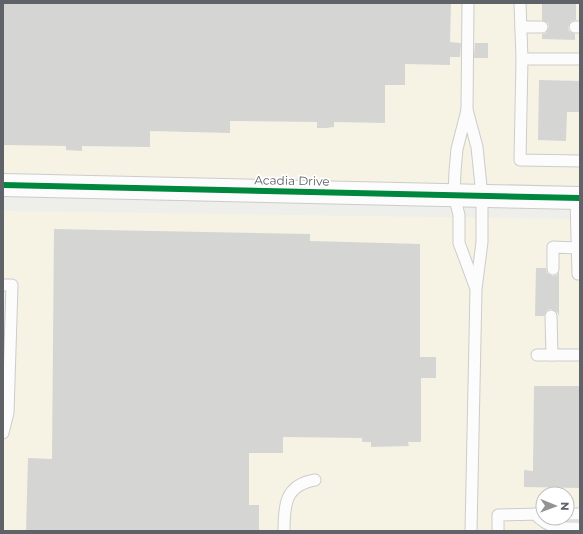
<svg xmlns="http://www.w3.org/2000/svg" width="583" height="534" viewBox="0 0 583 534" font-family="Montserrat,sans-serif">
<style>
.commercial{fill:#f6f3e5;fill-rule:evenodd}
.building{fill:#d5d5d3}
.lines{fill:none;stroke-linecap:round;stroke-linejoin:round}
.service-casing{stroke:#cbcccb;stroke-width:13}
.tertiary-casing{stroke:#cbcccb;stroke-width:24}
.service{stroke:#fcfcfc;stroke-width:11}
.tertiary{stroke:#fcfcfc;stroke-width:22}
.cycleway-casing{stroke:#fff;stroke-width:8}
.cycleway{stroke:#00873e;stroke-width:6}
.labels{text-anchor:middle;stroke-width:3.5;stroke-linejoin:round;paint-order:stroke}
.street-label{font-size:12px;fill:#5f6267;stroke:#fff}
</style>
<rect width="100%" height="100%" fill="#eeeeea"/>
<!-- commercial -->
<g class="commercial">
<path d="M 3,3 L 580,3 L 580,198 L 3,185 Z"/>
<path d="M 3,211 L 580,219 L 580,531 L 3,531 ZM 543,494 L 567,494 L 567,518 L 543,518 Z"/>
</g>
<!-- building -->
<g class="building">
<path d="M 3,3 L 451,3 L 450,42 L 461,43 L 460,57 L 450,57 L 450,65 L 405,64 L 405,85 L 385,85 L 385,123 L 334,122 L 334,127 L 326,128 L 317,128 L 317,122 L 230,121 L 230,133 L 150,131 L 150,147 L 82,146 L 82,151 L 66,150 L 66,146 L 3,145 Z"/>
<path d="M 542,3 L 576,3 L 576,20 L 571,21 L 568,27 L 569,31 L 575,34 L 575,40 L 542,39 L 542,34 L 546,33 L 549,27 L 548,23 L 542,20 Z"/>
<path d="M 475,43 L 488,43 L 488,58 L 474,58 Z"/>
<path d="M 539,80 L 580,81 L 580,112 L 567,112 L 566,141 L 538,140 Z"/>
<path d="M 54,229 L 310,234 L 310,241 L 420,244 L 420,357 L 436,357 L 436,378 L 421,378 L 421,442 L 408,442 L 409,446 L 371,447 L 371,442 L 362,442 L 362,438 L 283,437 L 283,453 L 249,453 L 249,505 L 259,505 L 259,531 L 26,531 L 28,458 L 52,459 Z"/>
<path d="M 536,268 L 546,268 L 547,273 L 553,276 L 557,275 L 559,271 L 559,316 L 557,312 L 551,309 L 547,310 L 544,316 L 535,316 Z"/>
<path d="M 534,386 L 580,386 L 580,488 L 524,487 L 524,470 L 533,471 Z"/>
</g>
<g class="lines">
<defs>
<g id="service">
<path d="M 468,3 L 467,110 L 457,149 L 455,171 L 454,195 L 459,215 L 459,243 L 475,286"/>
<path d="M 520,3 L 522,59 L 520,160 L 580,161"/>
<path d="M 521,27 L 542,27"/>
<path d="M 575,27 L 580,27"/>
<path d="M 522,59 L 580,59"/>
<path d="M 467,110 L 477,147 L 482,196 L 482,242 L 476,289 L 471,531"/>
<path d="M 576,198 L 578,274 L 580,274"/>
<path d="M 553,269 L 553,247 L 577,248"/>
<path d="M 3,285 L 12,285 L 8,413 L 3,433"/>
<path d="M 551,316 L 552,355"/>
<path d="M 537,355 L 580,355"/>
<path d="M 535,514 C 549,529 561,528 580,528"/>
<path d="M 567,514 L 580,514"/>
<path d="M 284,531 C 284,505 285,485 315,480"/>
<path d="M 498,531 L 498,515 L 543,514"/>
</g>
<path id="tertiary" d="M 3,185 L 580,198"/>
</defs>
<!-- service casing -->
<use href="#service" class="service-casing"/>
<!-- tertiary casing -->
<use href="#tertiary" class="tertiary-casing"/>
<!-- service -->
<use href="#service" class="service"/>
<!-- tertiary -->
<use href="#tertiary" class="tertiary"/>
<defs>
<path id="cycleway" d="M 3,185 L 580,198"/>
</defs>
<!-- cycleway casing -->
<use href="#cycleway" class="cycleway-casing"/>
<!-- cycleway -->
<use href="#cycleway" class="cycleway"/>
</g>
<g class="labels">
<!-- street labels -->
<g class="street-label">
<text transform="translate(292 181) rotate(1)" y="4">Acadia Drive</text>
</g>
</g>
<!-- border -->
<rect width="583" height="534" fill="none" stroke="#5f6267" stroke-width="8"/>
<!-- north arrow -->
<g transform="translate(555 506) rotate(91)"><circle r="19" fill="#ffffff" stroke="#bfc0c2"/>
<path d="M0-3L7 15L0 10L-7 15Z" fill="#919395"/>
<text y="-6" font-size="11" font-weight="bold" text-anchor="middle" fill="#5f6267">N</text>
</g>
</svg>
